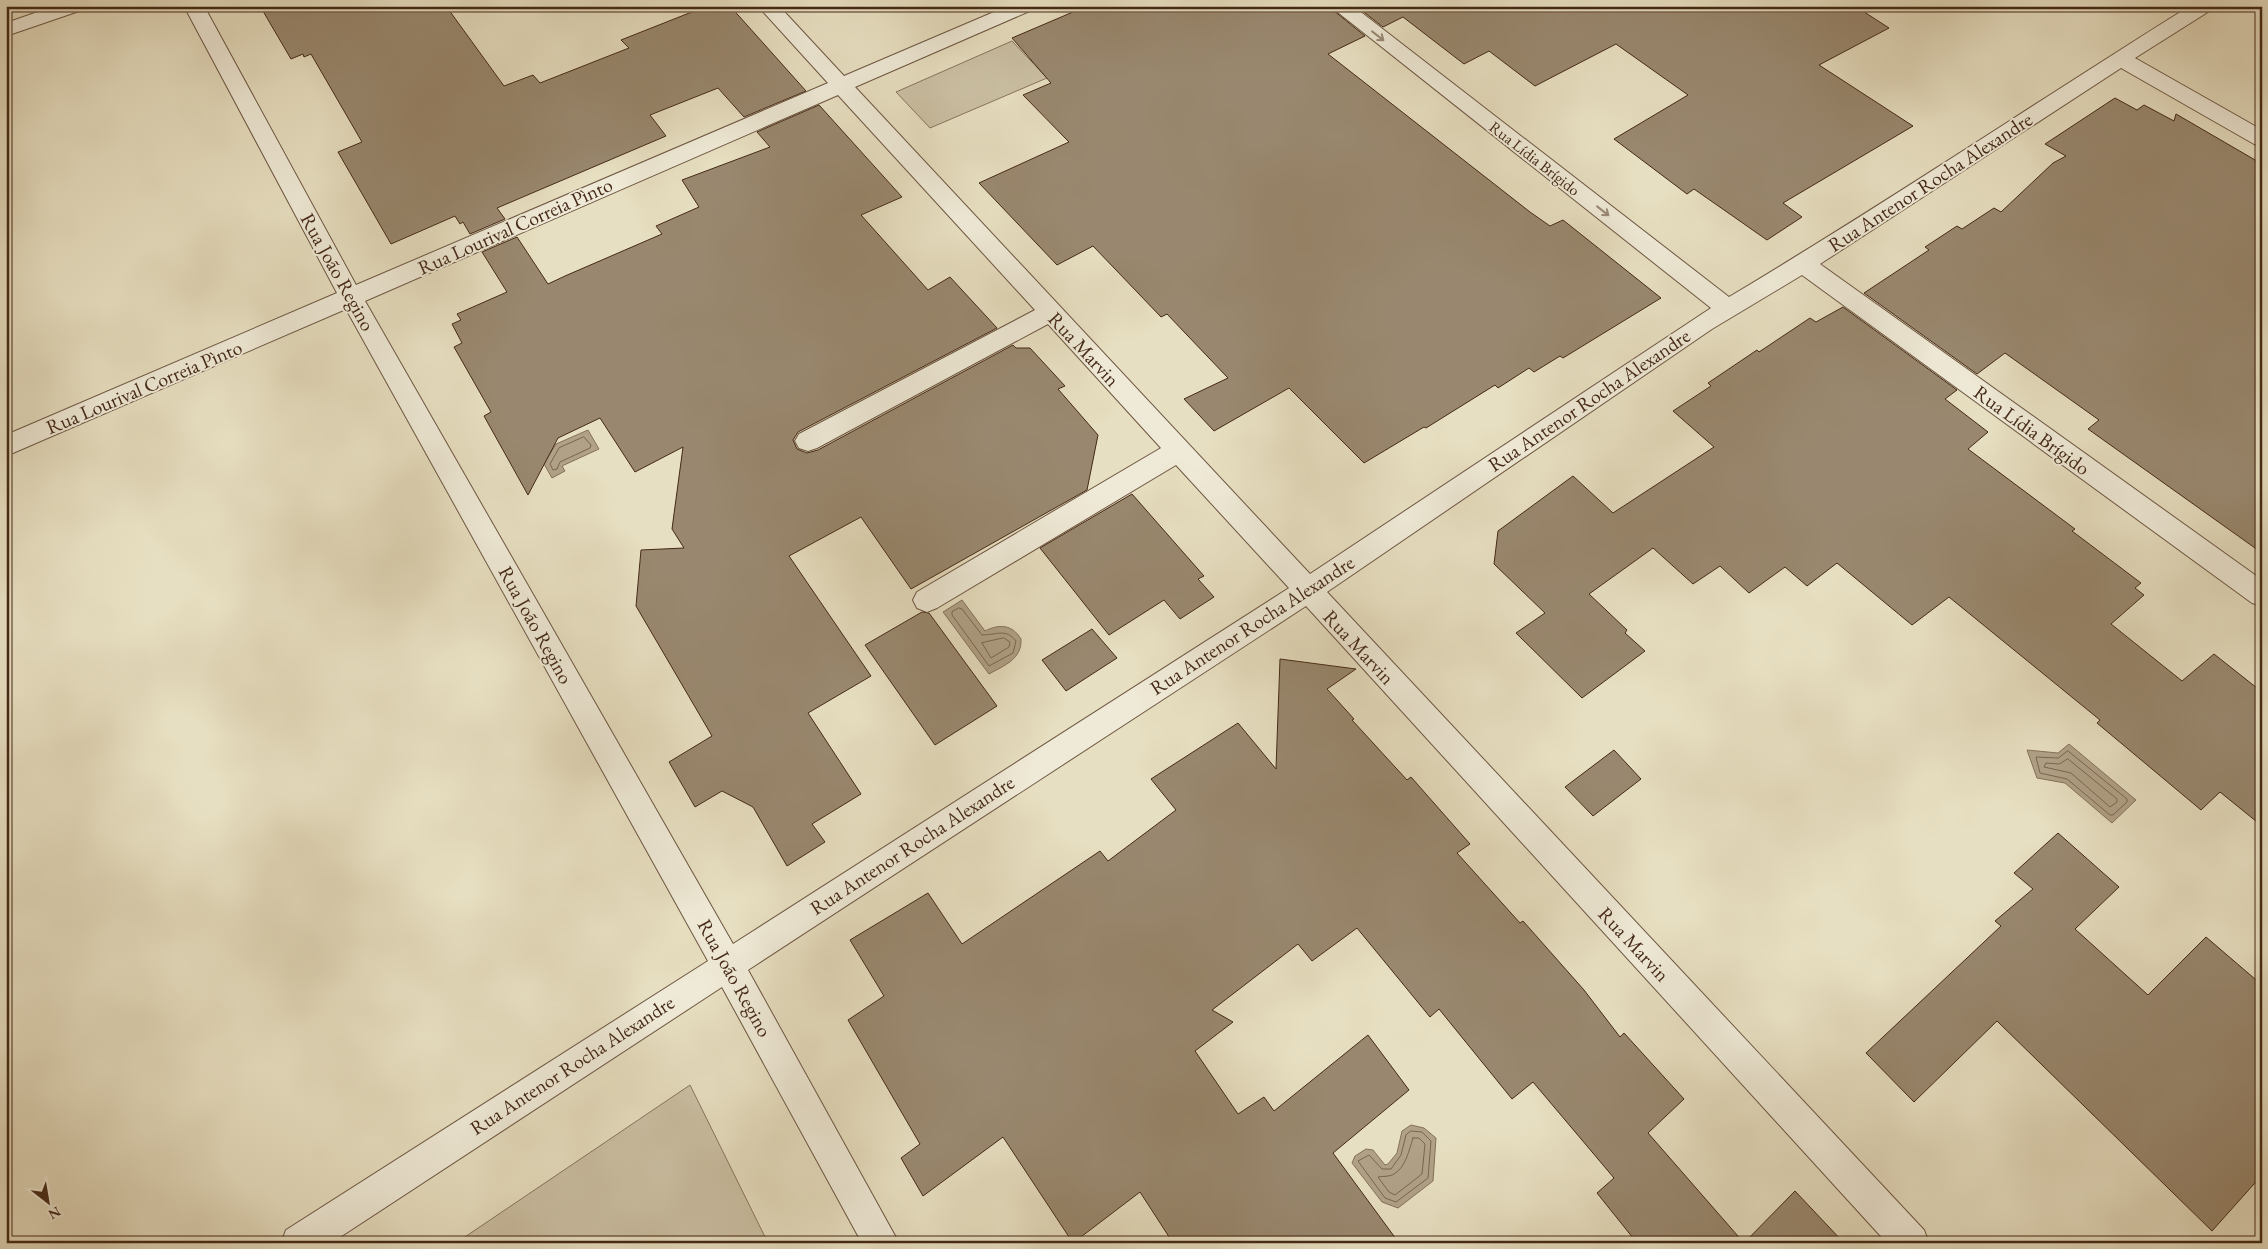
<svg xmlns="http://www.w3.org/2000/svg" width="2268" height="1249" viewBox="0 0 2268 1249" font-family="'EB Garamond',serif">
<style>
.green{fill:#cbc0a4;stroke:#88745e}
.water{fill:#b0a187;stroke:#85715a}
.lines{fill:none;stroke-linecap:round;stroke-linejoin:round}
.shore{stroke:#7a654f;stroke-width:1}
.building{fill:#99886f;stroke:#442917}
.minor-casing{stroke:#6d5642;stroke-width:2}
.minor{fill:#efead7;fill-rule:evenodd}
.oneway{stroke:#9a8a77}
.labels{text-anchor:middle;stroke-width:4;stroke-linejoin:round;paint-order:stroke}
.far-street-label{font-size:16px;fill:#442917;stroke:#efead7}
.street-label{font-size:20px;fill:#442917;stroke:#efead7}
</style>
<rect width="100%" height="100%" fill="#e7dfc1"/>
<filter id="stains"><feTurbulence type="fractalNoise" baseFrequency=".004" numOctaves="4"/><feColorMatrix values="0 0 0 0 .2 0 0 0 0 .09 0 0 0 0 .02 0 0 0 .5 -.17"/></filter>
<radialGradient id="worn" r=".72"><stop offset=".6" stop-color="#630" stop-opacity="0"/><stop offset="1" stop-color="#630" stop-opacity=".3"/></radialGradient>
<!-- green -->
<g class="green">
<path d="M 1012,41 L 1047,78 L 930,128 L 896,92 Z"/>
<path d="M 690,1085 L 768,1243 L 456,1243 Z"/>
</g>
<!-- water -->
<g class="water">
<path d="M 588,430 L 599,449 L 562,466 L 565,471 L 552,478 L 544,464 L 556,444 Z"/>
<path d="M 962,600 L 985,631 C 999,624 1012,624 1021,639 C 1022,659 1005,665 989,674 L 943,612 Z"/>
<path d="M 2069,744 L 2136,800 L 2112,823 L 2065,783 L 2037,778 L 2027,750 L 2058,753 Z"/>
<path d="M 1411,1125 L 1424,1128 L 1436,1138 L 1433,1181 L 1398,1208 L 1382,1202 L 1352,1163 L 1355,1156 L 1366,1149 L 1373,1150 L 1385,1165 L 1388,1164 L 1397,1153 L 1402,1131 Z"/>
</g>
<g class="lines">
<!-- shore -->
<g class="shore">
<path d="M 584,437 L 591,445 L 590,448 L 560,462 L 557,469 L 553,470 L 550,464 L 559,448 Z"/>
<path d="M 959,608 L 962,609 L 982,635 C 996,635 1006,628 1016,641 L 1013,653 L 989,666 L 952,615 L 952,612 Z"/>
<path d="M 1004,638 L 1010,642 L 1009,647 L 991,658 L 982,643 Z"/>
<path d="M 2068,751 L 2127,799 L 2127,802 L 2113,815 L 2110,815 L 2067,779 L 2040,773 L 2036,757 L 2058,758 Z"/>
<path d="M 2068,759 L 2117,799 L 2117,802 L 2110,807 L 2071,773 L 2044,767 L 2046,763 L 2059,764 Z"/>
<path d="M 1411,1131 L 1422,1132 L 1431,1141 L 1428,1178 L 1396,1202 L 1385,1198 L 1358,1161 L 1369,1155 L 1382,1169 L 1391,1169 L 1401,1155 L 1406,1135 Z"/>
<path d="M 1413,1138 L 1419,1138 L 1425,1144 L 1422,1174 L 1395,1195 L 1389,1192 L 1378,1177 C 1383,1176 1389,1177 1394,1174 C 1406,1167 1409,1150 1413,1138 Z"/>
</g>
</g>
<!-- building -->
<g class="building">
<path d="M 260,6 L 446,6 L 504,86 L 533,75 L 540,83 L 629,48 L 621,40 L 707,6 L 730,6 L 806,91 L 744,117 L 718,88 L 650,115 L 666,136 L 497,208 L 505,219 L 470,234 L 463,222 L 460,224 L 455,216 L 391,244 L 338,152 L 362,142 L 311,54 L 304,57 L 303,54 L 291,59 Z"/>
<path d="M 1087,6 L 1328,6 L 1365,36 L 1328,54 L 1530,212 L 1550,226 L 1563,220 L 1661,298 L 1563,358 L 1560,356 L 1534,372 L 1529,368 L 1498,388 L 1495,385 L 1426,428 L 1424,427 L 1364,463 L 1289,388 L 1214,431 L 1184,399 L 1228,378 L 1167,314 L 1161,317 L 1093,246 L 1057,265 L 979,183 L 1069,142 L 1023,95 L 1051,83 L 1012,38 Z"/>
<path d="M 1356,6 L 1855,6 L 1889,28 L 1819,65 L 1913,126 L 1783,203 L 1802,217 L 1767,240 L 1694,189 L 1687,194 L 1614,139 L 1688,95 L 1616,44 L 1535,86 L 1489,51 L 1464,64 L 1403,17 L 1383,27 Z"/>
<path d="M 2115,98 L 2137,110 L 2144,105 L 2174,121 L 2176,114 L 2262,164 L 2262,553 L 2088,429 L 2099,420 L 2005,353 L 1977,374 L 1864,293 L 1929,250 L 1925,247 L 1957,226 L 1962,229 L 1994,208 L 2001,212 L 2053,163 L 2066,156 L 2045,144 Z"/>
<path d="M 819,105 L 902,197 L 861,215 L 928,290 L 950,277 L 997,328 L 798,432 L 793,440 L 797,449 L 807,453 L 818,450 L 1013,345 L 1016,348 L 1030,348 L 1065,386 L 1058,389 L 1098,435 L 1087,490 L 911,589 L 861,517 L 789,556 L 871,676 L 808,713 L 861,794 L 812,824 L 825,842 L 787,866 L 753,807 L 722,791 L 695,807 L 669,762 L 712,736 L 636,606 L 641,550 L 684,548 L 672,529 L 683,447 L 635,472 L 600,418 L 558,438 L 528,495 L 484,416 L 491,412 L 454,347 L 462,343 L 452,324 L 461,320 L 457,314 L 507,292 L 482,252 L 517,237 L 548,284 L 565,276 L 662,234 L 656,226 L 699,207 L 682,180 L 770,147 L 757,132 Z"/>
<path d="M 1843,307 L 1957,390 L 1945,399 L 1988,432 L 1968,449 L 2075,529 L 2072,531 L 2141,583 L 2135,588 L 2144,595 L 2111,624 L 2182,681 L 2214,654 L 2262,692 L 2262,826 L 2220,792 L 2201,810 L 2097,723 L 2100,720 L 1949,597 L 1912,625 L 1837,563 L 1807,586 L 1785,567 L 1749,593 L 1720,566 L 1693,584 L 1653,548 L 1589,594 L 1627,630 L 1625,633 L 1645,651 L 1582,698 L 1516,633 L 1545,613 L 1494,564 L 1498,531 L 1573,476 L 1613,513 L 1714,447 L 1673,411 L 1711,386 L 1708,383 L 1757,350 L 1759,352 L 1810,318 L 1816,322 Z"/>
<path d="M 1132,494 L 1204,576 L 1198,579 L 1214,597 L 1180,619 L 1164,600 L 1109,635 L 1040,548 Z"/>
<path d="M 922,612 L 929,613 L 997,706 L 935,745 L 865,645 Z"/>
<path d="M 1092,629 L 1117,658 L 1066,691 L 1042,660 Z"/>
<path d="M 1280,659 L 1356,669 L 1327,689 L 1354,719 L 1352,720 L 1407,780 L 1411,777 L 1470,844 L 1457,853 L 1520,923 L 1523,921 L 1584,990 L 1620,1037 L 1624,1033 L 1684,1099 L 1648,1133 L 1744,1243 L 1795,1191 L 1844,1243 L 1637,1243 L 1597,1193 L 1614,1178 L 1533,1082 L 1512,1099 L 1439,1009 L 1430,1017 L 1357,928 L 1312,961 L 1298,944 L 1212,1010 L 1233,1022 L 1195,1051 L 1238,1114 L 1264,1097 L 1274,1111 L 1368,1035 L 1409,1090 L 1333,1153 L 1399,1243 L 1173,1243 L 1140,1192 L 1073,1243 L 1003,1137 L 923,1196 L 901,1158 L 920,1144 L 848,1020 L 884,996 L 850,940 L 928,893 L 962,944 L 1100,851 L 1108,861 L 1176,810 L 1151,779 L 1238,723 L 1276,769 Z"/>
<path d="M 1614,750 L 1641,779 L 1593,816 L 1565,787 Z"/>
<path d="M 2058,833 L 2119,887 L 2075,929 L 2148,995 L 2206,937 L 2262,985 L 2262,1175 L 2212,1231 L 1997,1021 L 1914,1102 L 1866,1053 L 2001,926 L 1995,921 L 2033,889 L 2014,873 Z"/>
</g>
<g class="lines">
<defs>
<g id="minor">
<path d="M 55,6 L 85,6 L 82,10 L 6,36 L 6,23 Z"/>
<path d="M 184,6 L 204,6 L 356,285 L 828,83 L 758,6 L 779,6 L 844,76 L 1008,6 L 1035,6 L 1032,10 L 855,87 L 1310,574 L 1711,308 L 1330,6 L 1353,6 L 1729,297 C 1885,204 2036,102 2190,6 L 2214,6 L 2211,10 L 2135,58 L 2262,130 L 2262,146 L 2254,144 L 2121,68 L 1820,264 L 2262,580 L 2262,606 L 2252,603 L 1802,275 L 1712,329 L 1327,592 L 1924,1230 L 1929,1243 L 1887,1243 L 1306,606 L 748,970 L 899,1243 L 862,1243 L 722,987 L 331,1243 L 281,1243 L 286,1230 L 708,961 L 346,309 L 6,456 L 6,435 L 337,293 ZM 838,95 L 1035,310 L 799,434 L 795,441 L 799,448 L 808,451 L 817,448 L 1048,324 L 1161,448 L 917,592 L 913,600 L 917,608 L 927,612 L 937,608 L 1176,465 L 1289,588 L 733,944 L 365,301 Z"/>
</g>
</defs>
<!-- minor casing -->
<use href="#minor" class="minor-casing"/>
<!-- minor -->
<use href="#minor" class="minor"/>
</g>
<!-- one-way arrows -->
<defs><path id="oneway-shaft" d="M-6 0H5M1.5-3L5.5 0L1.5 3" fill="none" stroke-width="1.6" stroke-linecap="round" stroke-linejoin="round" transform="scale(1.25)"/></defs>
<g class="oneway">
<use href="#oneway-shaft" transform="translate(1378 36) rotate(38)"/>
<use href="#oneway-shaft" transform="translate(1603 211) rotate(38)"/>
</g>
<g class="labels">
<!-- far-street labels -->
<g class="far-street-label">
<text transform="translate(1535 158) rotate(38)" y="6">Rua Lídia Brígido</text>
</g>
<!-- street labels -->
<g class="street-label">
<text transform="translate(1930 182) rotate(-33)" y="7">Rua Antenor Rocha Alexandre</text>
<text transform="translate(515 226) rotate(-24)" y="7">Rua Lourival Correia Pìnto</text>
<text transform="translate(338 272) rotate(61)" y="7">Rua João Regino</text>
<text transform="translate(1084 349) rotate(47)" y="7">Rua Marvin</text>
<text transform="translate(144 387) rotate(-23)" y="7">Rua Lourival Correia Pìnto</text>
<text transform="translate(1589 400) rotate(-34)" y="7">Rua Antenor Rocha Alexandre</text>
<text transform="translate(2032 430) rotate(36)" y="7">Rua Lídia Brígido</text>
<text transform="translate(536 625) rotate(61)" y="7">Rua João Regino</text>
<text transform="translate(1252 625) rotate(-33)" y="7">Rua Antenor Rocha Alexandre</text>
<text transform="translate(1359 647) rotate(47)" y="7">Rua Marvin</text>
<text transform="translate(912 845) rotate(-33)" y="7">Rua Antenor Rocha Alexandre</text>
<text transform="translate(1634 944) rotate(47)" y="7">Rua Marvin</text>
<text transform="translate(735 978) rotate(61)" y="7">Rua João Regino</text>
<text transform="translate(572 1065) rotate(-33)" y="7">Rua Antenor Rocha Alexandre</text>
</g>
</g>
<!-- margin -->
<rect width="2268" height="1249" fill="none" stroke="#e7dfc1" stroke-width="25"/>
<rect x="8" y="8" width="2253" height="1234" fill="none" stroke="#442917" stroke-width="2.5"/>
<rect x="12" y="12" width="2243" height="1224" fill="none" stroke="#442917"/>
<!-- north arrow -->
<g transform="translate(48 1202) rotate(149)" stroke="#efead7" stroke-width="4" paint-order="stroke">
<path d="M0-4L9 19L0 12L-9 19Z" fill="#442917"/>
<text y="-8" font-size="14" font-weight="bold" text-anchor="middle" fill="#442917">N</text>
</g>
<rect width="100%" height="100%" filter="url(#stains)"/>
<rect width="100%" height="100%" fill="url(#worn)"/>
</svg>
